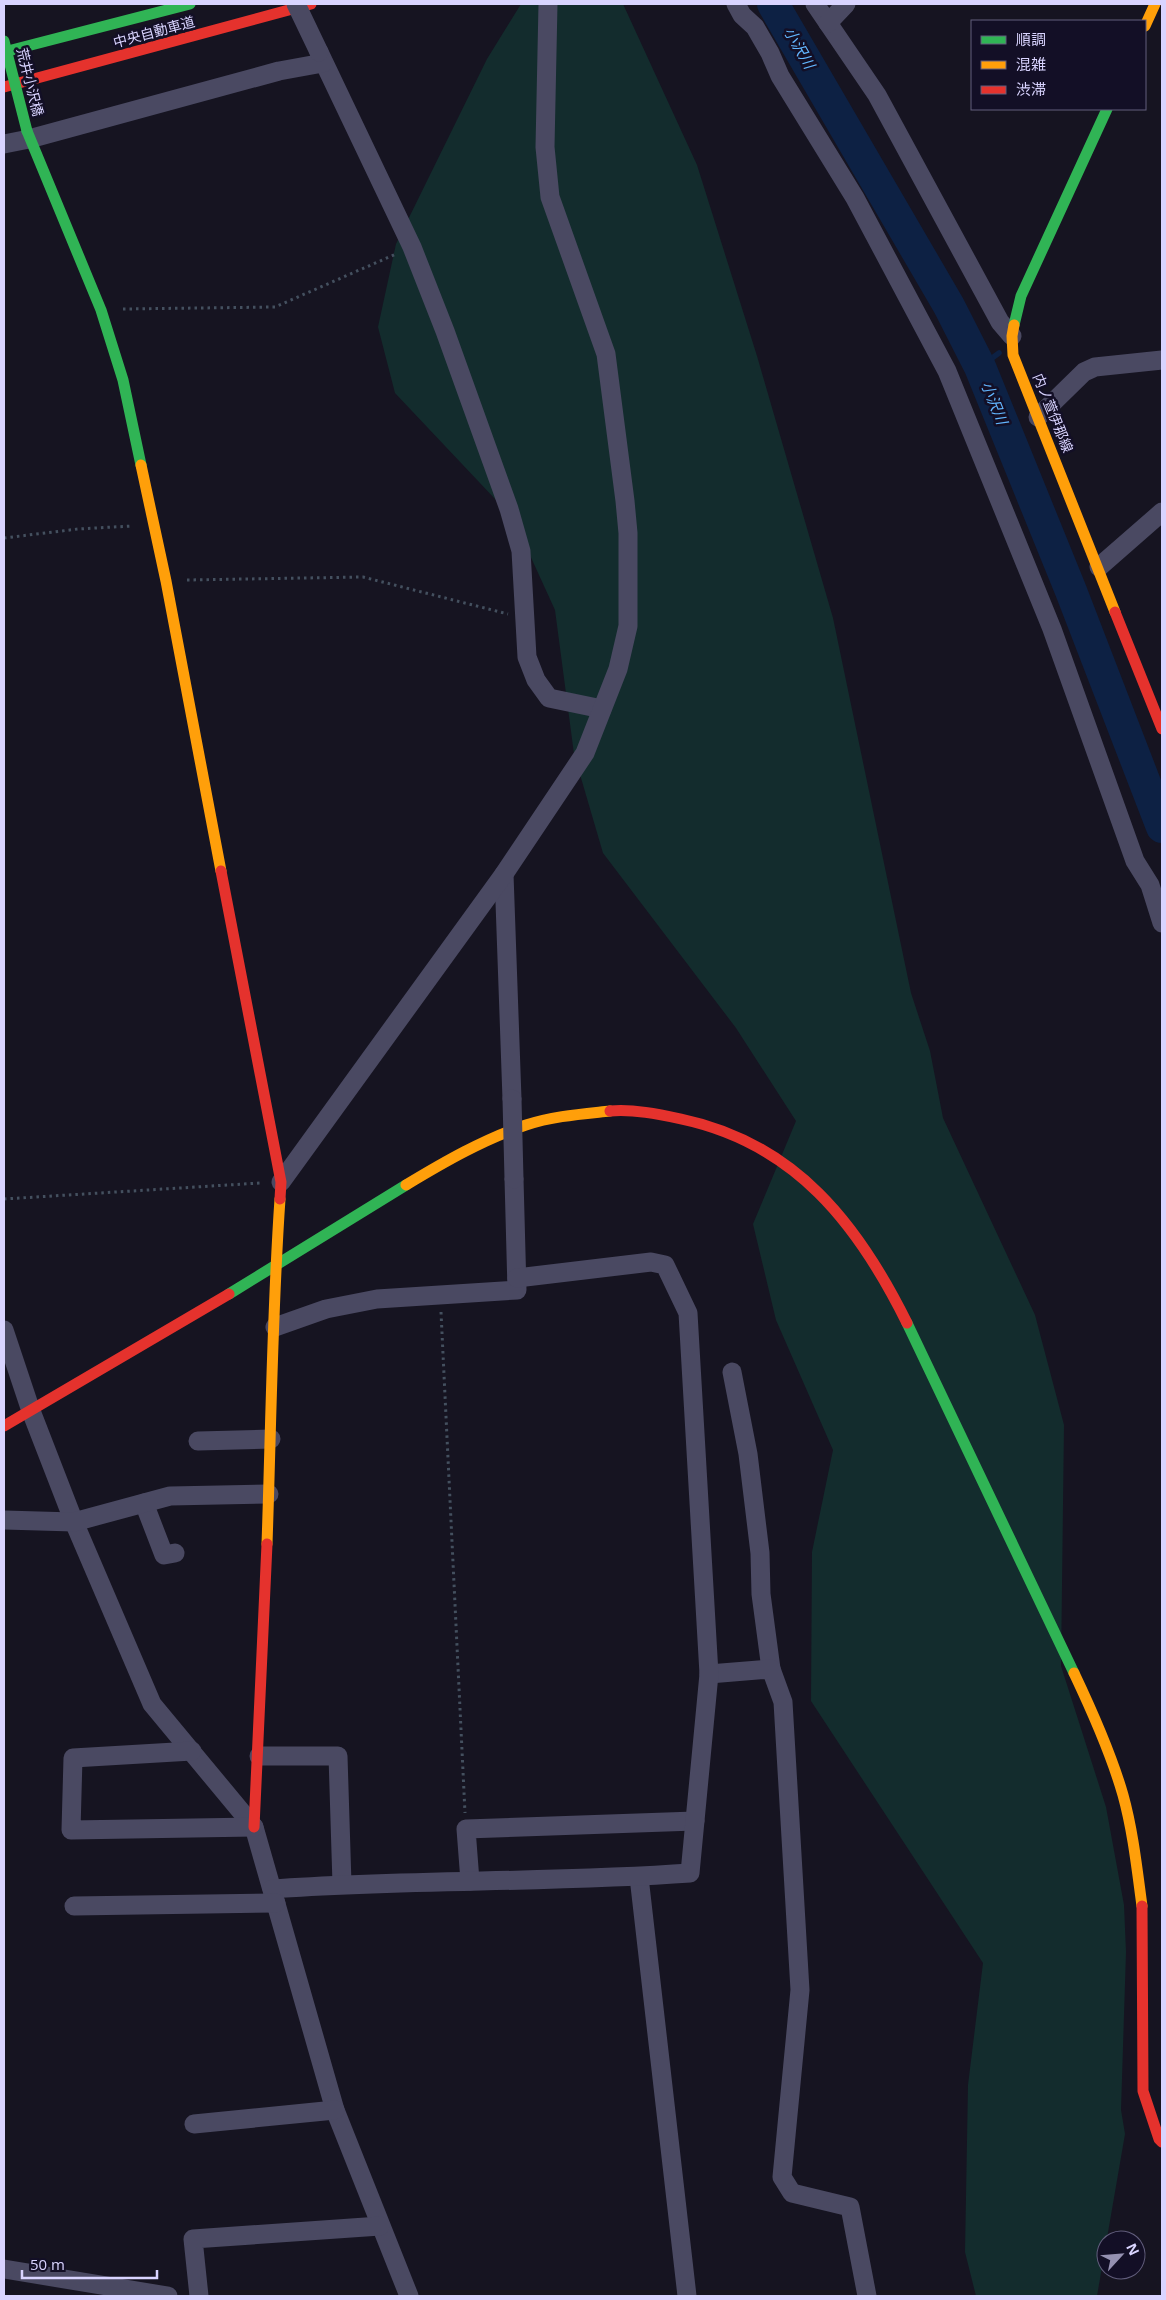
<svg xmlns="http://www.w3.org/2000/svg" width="1166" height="2300" viewBox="0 0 1166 2300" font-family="'Open Sans','Noto Sans JP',sans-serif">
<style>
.green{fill:#132c2d}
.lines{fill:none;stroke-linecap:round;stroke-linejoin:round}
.stream{stroke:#0d2144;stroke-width:5.5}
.river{stroke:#0d2144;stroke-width:32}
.path{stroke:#44505f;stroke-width:3;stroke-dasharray:2.5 4;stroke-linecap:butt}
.street{stroke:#4a4962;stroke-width:19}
.fast{stroke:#30b455;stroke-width:11}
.slow{stroke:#ff9f0a;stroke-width:11}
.jam{stroke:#e5322d;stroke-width:11}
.street-bridge{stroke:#4a4962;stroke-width:19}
.fast-bridge{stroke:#30b455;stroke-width:11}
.labels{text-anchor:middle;stroke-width:5;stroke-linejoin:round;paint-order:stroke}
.street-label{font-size:14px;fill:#d9d4ff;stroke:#130f26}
.water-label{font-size:15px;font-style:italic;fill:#62b6ff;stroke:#130f26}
</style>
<rect width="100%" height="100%" fill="#161421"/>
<!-- green -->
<path class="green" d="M 521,4 L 623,4 L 697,165 L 757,356 L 833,618 L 911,993 L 930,1051 L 943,1118 L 1035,1315 L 1064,1425 L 1061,1666 L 1106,1807 L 1124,1905 L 1126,1952 L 1121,2110 L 1125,2134 L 1097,2296 L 976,2296 L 965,2252 L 968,2085 L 983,1963 L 811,1701 L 812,1552 L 833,1450 L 776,1320 L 753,1224 L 796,1121 L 736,1028 L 603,853 L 574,754 L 555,610 L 513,518 L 395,393 L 378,327 L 396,244 L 487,59 Z"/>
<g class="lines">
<!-- stream -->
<path class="stream" d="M 980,367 L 999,353"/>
<!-- river -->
<path class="river" d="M 773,4 L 949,306 L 980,367 L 1071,591 L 1162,827"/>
<!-- path -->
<g class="path">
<path d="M 123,309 L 275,307 L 396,254"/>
<path d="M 4,538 L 78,529 L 132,526"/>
<path d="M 187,580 L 363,577 L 508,614"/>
<path d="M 4,1199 L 260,1183"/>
<path d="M 441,1312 L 465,1813"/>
</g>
<!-- street -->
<g class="street">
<path d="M 736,4 L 742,15 L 755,27 L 770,53 L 780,76 L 855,198 L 947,371 L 1052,629 L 1135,861 L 1150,885 L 1162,923"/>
<path d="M 815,4 L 877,95 L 1000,322 L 1012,336"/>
<path d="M 828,23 L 846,4"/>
<path d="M 319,52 L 412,247 L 445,331 L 509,509 L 521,551 L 527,657 L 536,680 L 549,698 L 602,709"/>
<path d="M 4,144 L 29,139 L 279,71 L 323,63"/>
<path d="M 1038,417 L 1084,372 L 1095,367 L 1162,360"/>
<path d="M 1099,567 L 1162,512"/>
<path d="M 504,874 L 512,1099"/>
<path d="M 281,1182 L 504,874 L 585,753 L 618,669 L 628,626 L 628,533 L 625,501 L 606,354 L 550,197 L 545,147 L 548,4"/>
<path d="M 275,1327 L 326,1309 L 377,1299 L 517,1290 L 514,1179"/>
<path d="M 4,1330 L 31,1411 L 74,1522 L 152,1704 L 254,1827 L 335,2110 L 409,2296"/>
<path d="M 732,1372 L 748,1454 L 760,1553 L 761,1594 L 771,1669"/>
<path d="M 198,1441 L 271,1439"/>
<path d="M 144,1503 L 164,1555 L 175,1553"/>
<path d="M 4,1520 L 74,1522 L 170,1496 L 269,1494"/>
<path d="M 709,1674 L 771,1669 L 783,1702 L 800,1990 L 782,2177 L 792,2193 L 850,2207 L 867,2296"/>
<path d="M 192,1751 L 73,1758 L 71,1830 L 254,1827"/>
<path d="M 259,1756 L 338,1756 L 342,1884"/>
<path d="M 639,1877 L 687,2296"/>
<path d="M 470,1881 L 466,1829 L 695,1821"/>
<path d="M 272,1889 C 411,1879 551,1883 690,1873 L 709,1674 L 688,1313 L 665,1265 L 651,1262 L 517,1278"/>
<path d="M 74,1906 L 276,1903"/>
<path d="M 194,2124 L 335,2110"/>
<path d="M 4,2269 L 168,2296"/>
<path d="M 199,2296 L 193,2239 L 380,2226"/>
</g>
<!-- fast -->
<g class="fast">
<path d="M 4,52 L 190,4"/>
<path d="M 27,131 L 101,310 L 123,380 L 141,465"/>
<path d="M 1014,325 L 1021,296 L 1107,109"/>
<path d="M 229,1294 L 406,1185"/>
<path d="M 907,1323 L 1074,1673"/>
</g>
<!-- slow -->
<g class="slow">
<path d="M 1145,26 L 1155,4"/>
<path d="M 1014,325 L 1012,336 L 1013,355 L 1115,612"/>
<path d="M 141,465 L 166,581 L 221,871"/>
<path d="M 406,1185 C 444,1162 484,1139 526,1125 C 553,1116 582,1114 610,1111"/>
<path d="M 267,1544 C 271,1429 272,1314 280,1199"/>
<path d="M 1074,1673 C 1093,1713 1111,1753 1123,1795 C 1133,1831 1137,1869 1142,1906"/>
</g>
<!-- jam -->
<g class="jam">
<path d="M 4,87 L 311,4"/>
<path d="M 1115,612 L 1162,729"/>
<path d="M 221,871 L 281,1182 L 280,1199"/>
<path d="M 610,1111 C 633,1109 658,1114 681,1119 C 795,1143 858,1224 907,1323"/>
<path d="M 4,1426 L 229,1294"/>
<path d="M 254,1827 L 267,1544"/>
<path d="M 1142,1906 L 1143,2091 L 1159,2139 L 1162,2142"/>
</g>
<!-- street-bridge -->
<g class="street-bridge">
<path d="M 296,4 L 319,52"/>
<path d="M 512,1099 L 514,1179"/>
</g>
<!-- fast-bridge -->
<path class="fast-bridge" d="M 4,41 L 27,131"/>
</g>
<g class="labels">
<!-- street labels -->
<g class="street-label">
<text transform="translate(154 32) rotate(-15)" y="5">中央自動車道</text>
<text transform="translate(30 82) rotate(76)" y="5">荒井小沢橋</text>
<text transform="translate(1053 413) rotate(68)" y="5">内ノ萱伊那線</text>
</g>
<!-- water labels -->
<g class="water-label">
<text transform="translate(799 48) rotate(60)" y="5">小沢川</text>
<text transform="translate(994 403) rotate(68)" y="5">小沢川</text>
</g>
</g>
<!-- border -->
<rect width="1166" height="2300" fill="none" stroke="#d9d4ff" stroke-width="10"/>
<!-- legend -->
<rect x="971" y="20" width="175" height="90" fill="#130f26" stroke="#625e7d"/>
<rect x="981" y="36" width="25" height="8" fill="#30b455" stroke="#625e7d"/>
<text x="1016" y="45" font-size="15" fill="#d9d4ff">順調</text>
<rect x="981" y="61" width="25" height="8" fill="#ff9f0a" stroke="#625e7d"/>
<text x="1016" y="70" font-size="15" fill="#d9d4ff">混雑</text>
<rect x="981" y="86" width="25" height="8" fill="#e5322d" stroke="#625e7d"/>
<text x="1016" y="95" font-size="15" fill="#d9d4ff">渋滞</text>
<!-- north arrow -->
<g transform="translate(1121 2255) rotate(64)"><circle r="24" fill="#130f26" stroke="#625e7d"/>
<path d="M0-4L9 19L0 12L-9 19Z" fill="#9591b1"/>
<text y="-8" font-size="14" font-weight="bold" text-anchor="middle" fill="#d9d4ff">N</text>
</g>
<!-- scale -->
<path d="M22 2270v8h135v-8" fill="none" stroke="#d9d4ff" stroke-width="2.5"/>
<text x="30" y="2270" font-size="15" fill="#d9d4ff" stroke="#130f26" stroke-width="4" paint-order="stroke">50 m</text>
</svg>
